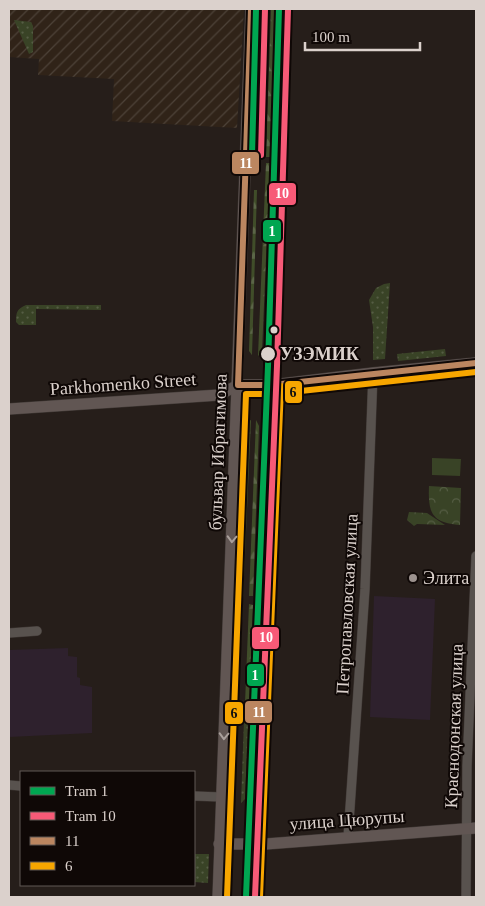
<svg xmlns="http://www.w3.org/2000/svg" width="485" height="906" viewBox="0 0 485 906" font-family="Georgia,serif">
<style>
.industrial{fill:url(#industrial-furrows)}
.education{fill:#2e212d}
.grass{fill:url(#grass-dots)}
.forest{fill:url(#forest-firs)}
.park{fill:url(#park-crowns)}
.pitch{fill:#394326}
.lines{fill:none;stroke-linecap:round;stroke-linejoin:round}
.minor-casing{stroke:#403936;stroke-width:10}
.major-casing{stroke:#403936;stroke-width:12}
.minor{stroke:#58524e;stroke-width:9}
.major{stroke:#615653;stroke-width:11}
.bus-1-casing{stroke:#0f0806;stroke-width:10}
.bus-2-casing{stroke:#0f0806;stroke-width:10}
.bus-1{stroke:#bb8660;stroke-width:6}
.bus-2{stroke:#f7a600;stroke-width:6}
.tram-1-casing{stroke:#0f0806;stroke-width:10}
.tram-2-casing{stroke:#0f0806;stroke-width:10}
.tram-1{stroke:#00a651;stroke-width:6}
.tram-2{stroke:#f75a77;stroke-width:6}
.oneway{stroke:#aaa09c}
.bus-dot{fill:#dbd1cc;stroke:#0f0806;stroke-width:2}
.poi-dot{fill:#9c928e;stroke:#0f0806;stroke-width:2}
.labels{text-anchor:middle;stroke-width:4;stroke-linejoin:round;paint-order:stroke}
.stop-label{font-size:18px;font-weight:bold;fill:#dbd1cc;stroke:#0f0806;text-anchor:start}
.street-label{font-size:18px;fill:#dbd1cc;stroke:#0f0806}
.poi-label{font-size:18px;fill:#dbd1cc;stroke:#0f0806;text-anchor:start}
.line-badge{stroke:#0f0806;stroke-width:2}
.badge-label{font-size:14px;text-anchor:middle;font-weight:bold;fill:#fff}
.pale-badge-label{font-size:14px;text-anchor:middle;font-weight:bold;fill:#111}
</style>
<defs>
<pattern id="industrial-furrows" width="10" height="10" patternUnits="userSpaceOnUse" patternTransform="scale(1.25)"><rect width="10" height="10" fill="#302318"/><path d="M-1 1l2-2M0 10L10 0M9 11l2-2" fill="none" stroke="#4d4238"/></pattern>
<pattern id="grass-dots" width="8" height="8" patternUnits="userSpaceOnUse" patternTransform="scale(1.25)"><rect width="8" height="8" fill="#394326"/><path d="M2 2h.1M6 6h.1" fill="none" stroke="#555d44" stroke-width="1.8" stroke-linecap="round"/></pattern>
<pattern id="forest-firs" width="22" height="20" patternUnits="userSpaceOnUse" patternTransform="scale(1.25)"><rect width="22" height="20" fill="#404d29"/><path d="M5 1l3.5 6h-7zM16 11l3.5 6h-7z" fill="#5b6647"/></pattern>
<pattern id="park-crowns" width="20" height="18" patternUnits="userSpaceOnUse" patternTransform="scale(1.25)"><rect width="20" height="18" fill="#394326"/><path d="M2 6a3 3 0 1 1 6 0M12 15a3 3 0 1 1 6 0" fill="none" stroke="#555d44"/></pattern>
</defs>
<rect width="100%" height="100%" fill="#261e1a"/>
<!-- industrial -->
<path class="industrial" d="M 9,9 L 233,9 L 244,10 L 237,128 L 112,121 L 114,79 L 38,75 L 39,59 L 9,57 Z"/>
<!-- education -->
<g class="education">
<path d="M 374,596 L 435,599 L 430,720 L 370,717 Z"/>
<path d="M 68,648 L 68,656 L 77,657 L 77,677 L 80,678 L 80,685 L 92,687 L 92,733 L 9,737 L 9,650 Z"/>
</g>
<!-- grass -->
<g class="grass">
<path d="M 14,20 L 31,22 L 33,26 L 33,52 L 29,54 Z"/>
<path d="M 390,283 L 385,359 L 373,360 L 373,327 L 369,300 L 376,288 L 384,284 Z"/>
<path d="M 26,305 L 101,305 L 101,310 L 36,309 L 36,325 L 19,325 L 16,322 C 16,312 17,309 26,305 Z"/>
<path d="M 445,349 L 446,356 L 398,361 L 397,354 Z"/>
<path d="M 244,720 L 248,720 L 245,799 L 241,803 Z"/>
<path d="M 194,854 L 209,854 L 208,883 L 194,882 Z"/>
</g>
<!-- forest -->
<g class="forest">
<path d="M 260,9 L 264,9 L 261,114 L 257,113 Z"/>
<path d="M 271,9 L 276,9 L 270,157 L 266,157 Z"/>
<path d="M 266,163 L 270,163 L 262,352 L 258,356 Z"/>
<path d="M 254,190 L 257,190 L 252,355 L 249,351 Z"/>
<path d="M 251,420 L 234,802 L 231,800 L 246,423 Z"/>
<path d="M 256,420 L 259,426 L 253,596 L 249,596 Z"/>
<path d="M 249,604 L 253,605 L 249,705 L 245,704 Z"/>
</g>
<!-- park -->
<g class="park">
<path d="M 429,486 L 461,488 L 460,525 C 431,523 428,512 429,486 Z"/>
<path d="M 409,512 L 427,513 L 445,525 L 417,524 L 414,526 L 407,520 Z"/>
</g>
<!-- pitch -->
<path class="pitch" d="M 432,458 L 461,459 L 460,476 L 432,475 Z"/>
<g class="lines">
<defs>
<g id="minor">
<path d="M 9,633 L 37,631"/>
<path d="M 9,785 L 21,786"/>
<path d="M 194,796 L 221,797"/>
<path d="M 348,837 L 365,589 L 373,373"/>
<path d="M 466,897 L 467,766 L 476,556"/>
</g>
<g id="major">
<path d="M 9,409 L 219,395 L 238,385 L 272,385 L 373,373 L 476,363"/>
<path d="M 219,844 L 266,844 L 476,828"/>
<path d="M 218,897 L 251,9"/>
<path d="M 251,897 L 270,408 L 272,385 L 285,9"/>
</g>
</defs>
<!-- minor casing -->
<use href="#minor" class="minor-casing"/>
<!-- major casing -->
<use href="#major" class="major-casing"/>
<!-- minor -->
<use href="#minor" class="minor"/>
<!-- major -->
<use href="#major" class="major"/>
<defs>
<g id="bus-1">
<path d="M 251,9 L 238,385 L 272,385 L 476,363"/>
<path d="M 251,897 L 272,385 L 285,9"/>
</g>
<g id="bus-2">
<path d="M 227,897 L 246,394 L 273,394 L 476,372"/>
<path d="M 260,897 L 281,386"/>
</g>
</defs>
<!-- bus-1 casing -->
<use href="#bus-1" class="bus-1-casing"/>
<!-- bus-2 casing -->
<use href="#bus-2" class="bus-2-casing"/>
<!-- bus-1 -->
<use href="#bus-1" class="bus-1"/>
<!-- bus-2 -->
<use href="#bus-2" class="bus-2"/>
<defs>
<g id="tram-1">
<path d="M 252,155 L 256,9"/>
<path d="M 246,897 L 268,366 L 279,9"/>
</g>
<g id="tram-2">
<path d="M 261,155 L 265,9"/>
<path d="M 255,897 L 277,366 L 288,9"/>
</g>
</defs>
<!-- tram-1 casing -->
<use href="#tram-1" class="tram-1-casing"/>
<!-- tram-2 casing -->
<use href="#tram-2" class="tram-2-casing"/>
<!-- tram-1 -->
<use href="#tram-1" class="tram-1"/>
<!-- tram-2 -->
<use href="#tram-2" class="tram-2"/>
</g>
<!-- one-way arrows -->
<defs><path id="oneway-chevron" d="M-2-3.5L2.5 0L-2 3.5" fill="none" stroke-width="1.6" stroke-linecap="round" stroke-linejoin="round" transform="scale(1.25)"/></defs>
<g class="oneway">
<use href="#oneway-chevron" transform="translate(232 539) rotate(92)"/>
<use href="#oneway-chevron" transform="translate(224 736) rotate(92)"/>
</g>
<!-- markers -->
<g class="bus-dot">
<circle cx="274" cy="330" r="4.5"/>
<circle cx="268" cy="354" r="8"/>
</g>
<circle class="poi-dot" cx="413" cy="578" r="5"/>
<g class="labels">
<!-- stop labels -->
<g class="stop-label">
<text x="280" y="360">УЗЭМИК</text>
</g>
<!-- street labels -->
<g class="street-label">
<text transform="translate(123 384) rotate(-4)" y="6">Parkhomenko Street</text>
<text transform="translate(218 452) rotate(-88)" y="6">бульвар Ибрагимова</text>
<text transform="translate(347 604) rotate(-87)" y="6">Петропавловская улица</text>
<text transform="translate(454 726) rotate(-88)" y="6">Краснодонская улица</text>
<text transform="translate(347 820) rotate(-4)" y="6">улица Цюрупы</text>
</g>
<!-- poi labels -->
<g class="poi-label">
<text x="423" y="584">Элита</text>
</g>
</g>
<g class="line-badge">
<rect x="231" y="151" width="29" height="24" rx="5" fill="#bb8660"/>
<rect x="268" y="182" width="29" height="24" rx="5" fill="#f75a77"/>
<rect x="262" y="219" width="20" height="24" rx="5" fill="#00a651"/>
<rect x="284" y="380" width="19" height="24" rx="5" fill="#f7a600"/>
<rect x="251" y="626" width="29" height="24" rx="5" fill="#f75a77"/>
<rect x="246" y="663" width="19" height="24" rx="5" fill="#00a651"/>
<rect x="244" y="700" width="29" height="24" rx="5" fill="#bb8660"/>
<rect x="224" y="701" width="20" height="24" rx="5" fill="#f7a600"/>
</g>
<g class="badge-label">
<text x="246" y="168">11</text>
<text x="282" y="198">10</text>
<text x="272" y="236">1</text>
<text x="266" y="642">10</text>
<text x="255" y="680">1</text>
<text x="259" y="717">11</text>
</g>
<g class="pale-badge-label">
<text x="293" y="397">6</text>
<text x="234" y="718">6</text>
</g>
<!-- border -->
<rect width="485" height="906" fill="none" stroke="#dbd1cc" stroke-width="20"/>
<!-- legend -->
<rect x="20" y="771" width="175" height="115" fill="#0f0806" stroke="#615855"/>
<rect x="30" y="787" width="25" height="8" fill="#00a651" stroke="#615855"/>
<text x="65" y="796" font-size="15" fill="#dbd1cc">Tram 1</text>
<rect x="30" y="812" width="25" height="8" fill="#f75a77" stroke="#615855"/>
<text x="65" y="821" font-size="15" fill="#dbd1cc">Tram 10</text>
<rect x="30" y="837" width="25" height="8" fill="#bb8660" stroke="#615855"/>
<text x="65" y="846" font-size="15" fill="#dbd1cc">11</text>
<rect x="30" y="862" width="25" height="8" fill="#f7a600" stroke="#615855"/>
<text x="65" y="871" font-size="15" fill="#dbd1cc">6</text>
<!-- scale -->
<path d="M305 42v8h115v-8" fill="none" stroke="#dbd1cc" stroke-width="2.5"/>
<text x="312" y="42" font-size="15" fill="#dbd1cc" stroke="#0f0806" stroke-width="4" paint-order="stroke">100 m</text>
</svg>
